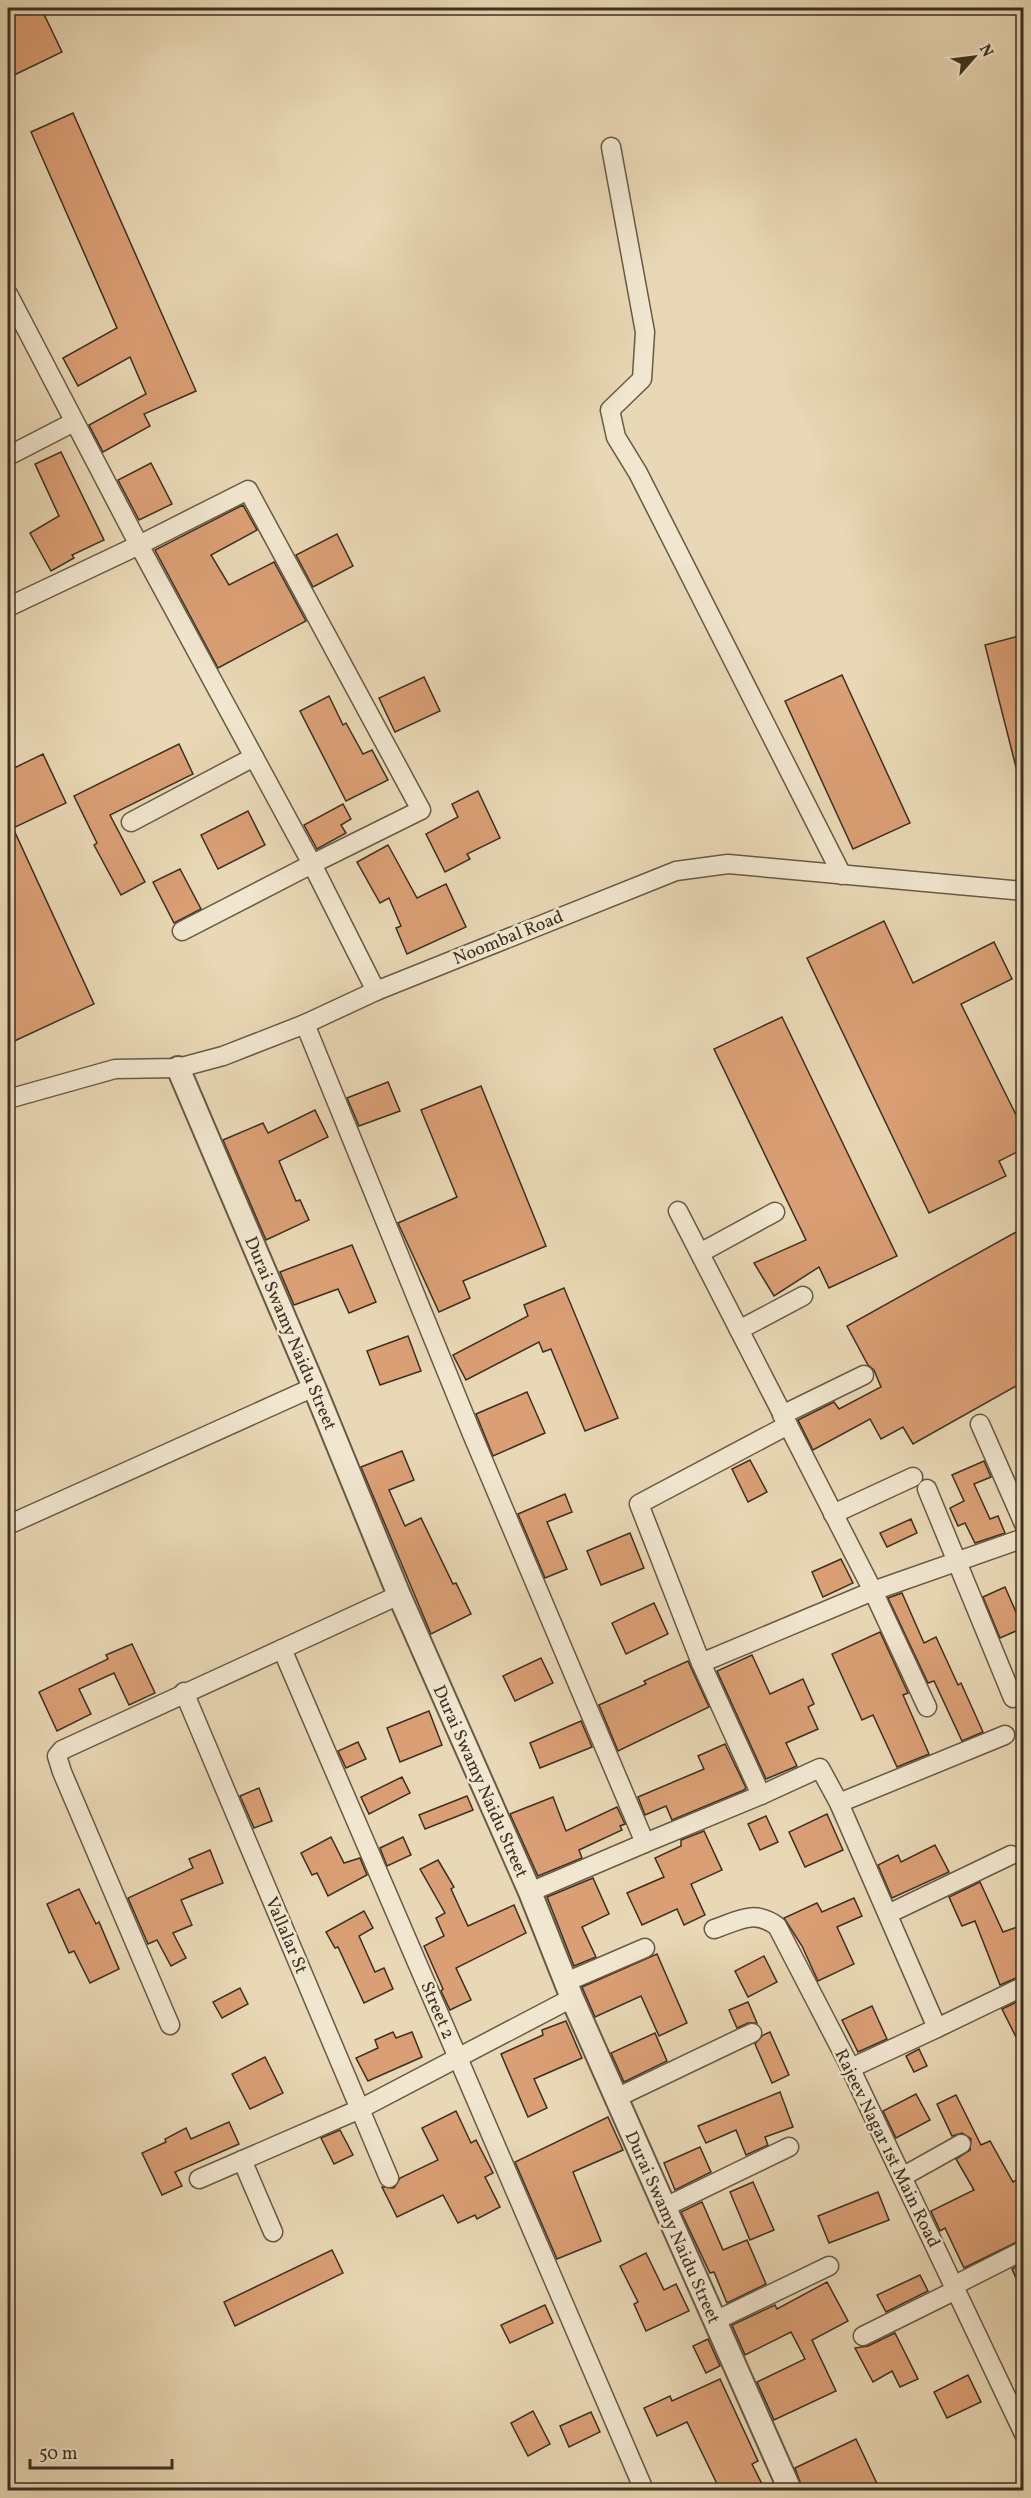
<svg xmlns="http://www.w3.org/2000/svg" width="1031" height="2498" viewBox="0 0 1031 2498" font-family="Vollkorn,serif">
<style>
.building{fill:#db9f75;stroke:#3d3020;stroke-width:1.5}
.lines{fill:none;stroke-linecap:round;stroke-linejoin:round}
.minor-casing{stroke:#685a45;stroke-width:21}
.tertiary-casing{stroke:#685a45;stroke-width:26}
.minor{stroke:#f1e6cf;stroke-width:18}
.tertiary{stroke:#f1e6cf;stroke-width:22}
.labels{text-anchor:middle;stroke-width:5;stroke-linejoin:round;paint-order:stroke}
.street-label{font-size:18px;fill:#3d3020;stroke:#f1e6cf}
</style>
<rect width="100%" height="100%" fill="#e9d8b5"/>
<filter id="stains"><feTurbulence type="fractalNoise" baseFrequency=".00333" numOctaves="4"/><feColorMatrix values="0 0 0 0 .2 0 0 0 0 .09 0 0 0 0 .02 0 0 0 .5 -.17"/></filter>
<radialGradient id="worn" r=".72"><stop offset=".6" stop-color="#630" stop-opacity="0"/><stop offset="1" stop-color="#630" stop-opacity=".3"/></radialGradient>
<!-- building -->
<g class="building">
<path d="M 8,8 L 41,8 L 62,52 L 8,78 Z"/>
<path d="M 73,113 L 196,391 L 144,414 L 150,426 L 103,452 L 89,425 L 146,394 L 130,357 L 78,386 L 63,358 L 117,328 L 31,132 Z"/>
<path d="M 61,452 L 104,540 L 72,555 L 74,558 L 51,571 L 30,533 L 59,516 L 35,464 Z"/>
<path d="M 151,463 L 172,504 L 139,520 L 118,480 Z"/>
<path d="M 243,505 L 257,530 L 211,555 L 229,585 L 274,562 L 306,621 L 218,668 L 155,550 Z"/>
<path d="M 337,534 L 353,566 L 313,587 L 296,555 Z"/>
<path d="M 1023,635 L 1023,774 L 1018,775 L 985,645 Z"/>
<path d="M 842,675 L 910,823 L 853,849 L 785,701 Z"/>
<path d="M 424,677 L 440,711 L 395,732 L 379,698 Z"/>
<path d="M 329,696 L 343,725 L 346,723 L 363,754 L 372,750 L 388,780 L 346,801 L 300,711 Z"/>
<path d="M 179,744 L 193,774 L 110,815 L 145,882 L 121,895 L 94,845 L 97,843 L 74,796 Z"/>
<path d="M 43,754 L 66,803 L 13,828 L 94,1004 L 8,1044 L 8,771 Z"/>
<path d="M 478,791 L 500,838 L 467,854 L 470,859 L 445,872 L 426,834 L 458,817 L 452,804 Z"/>
<path d="M 343,804 L 351,819 L 341,825 L 346,833 L 317,849 L 304,825 Z"/>
<path d="M 248,811 L 265,845 L 218,869 L 201,835 Z"/>
<path d="M 388,845 L 417,898 L 446,884 L 466,927 L 407,954 L 396,928 L 401,926 L 389,898 L 380,903 L 357,862 Z"/>
<path d="M 180,869 L 201,909 L 174,923 L 153,882 Z"/>
<path d="M 884,921 L 913,983 L 994,942 L 1012,979 L 961,1004 L 1023,1129 L 1023,1149 L 999,1161 L 1006,1176 L 929,1213 L 807,958 Z"/>
<path d="M 782,1017 L 897,1256 L 829,1288 L 819,1267 L 774,1296 L 754,1263 L 806,1240 L 714,1049 Z"/>
<path d="M 388,1082 L 400,1111 L 359,1126 L 347,1098 Z"/>
<path d="M 481,1086 L 546,1246 L 463,1281 L 470,1298 L 439,1312 L 398,1223 L 457,1197 L 421,1110 Z"/>
<path d="M 315,1110 L 328,1137 L 279,1161 L 296,1201 L 300,1200 L 309,1220 L 266,1240 L 223,1140 L 263,1123 L 268,1133 Z"/>
<path d="M 1016,1232 L 1023,1246 L 1023,1382 L 913,1444 L 903,1427 L 881,1439 L 870,1419 L 813,1450 L 798,1420 L 834,1402 L 839,1409 L 881,1387 L 874,1370 L 868,1365 L 847,1326 Z"/>
<path d="M 352,1245 L 376,1302 L 349,1313 L 338,1289 L 294,1305 L 280,1272 Z"/>
<path d="M 564,1288 L 618,1418 L 585,1431 L 551,1349 L 543,1352 L 539,1342 L 466,1380 L 453,1355 L 528,1316 L 524,1305 Z"/>
<path d="M 408,1336 L 421,1371 L 380,1385 L 367,1351 Z"/>
<path d="M 527,1392 L 545,1433 L 493,1456 L 476,1414 Z"/>
<path d="M 402,1451 L 414,1480 L 389,1490 L 405,1526 L 421,1518 L 453,1584 L 456,1583 L 471,1614 L 431,1634 L 361,1467 Z"/>
<path d="M 750,1460 L 767,1492 L 748,1502 L 732,1469 Z"/>
<path d="M 984,1461 L 991,1477 L 974,1484 L 990,1519 L 998,1516 L 1005,1533 L 975,1543 L 965,1523 L 958,1526 L 950,1508 L 964,1501 L 952,1475 Z"/>
<path d="M 565,1494 L 572,1512 L 547,1522 L 567,1569 L 545,1578 L 518,1514 Z"/>
<path d="M 911,1519 L 917,1533 L 887,1547 L 880,1533 Z"/>
<path d="M 630,1533 L 644,1568 L 601,1585 L 587,1551 Z"/>
<path d="M 841,1559 L 853,1583 L 823,1597 L 812,1572 Z"/>
<path d="M 1005,1587 L 1023,1628 L 1000,1638 L 983,1597 Z"/>
<path d="M 902,1593 L 924,1643 L 936,1637 L 958,1685 L 961,1683 L 983,1732 L 962,1741 L 934,1681 L 928,1683 L 888,1598 Z"/>
<path d="M 654,1603 L 668,1634 L 626,1654 L 612,1623 Z"/>
<path d="M 880,1632 L 908,1693 L 903,1695 L 929,1754 L 897,1767 L 873,1715 L 862,1720 L 832,1654 Z"/>
<path d="M 132,1644 L 155,1693 L 129,1705 L 114,1673 L 79,1689 L 91,1714 L 57,1731 L 39,1692 L 108,1659 L 106,1655 Z"/>
<path d="M 752,1655 L 770,1694 L 803,1679 L 814,1704 L 808,1707 L 818,1729 L 786,1743 L 797,1766 L 766,1779 L 717,1671 Z"/>
<path d="M 541,1658 L 553,1683 L 515,1701 L 503,1676 Z"/>
<path d="M 688,1661 L 709,1707 L 618,1751 L 599,1705 L 646,1684 L 644,1681 Z"/>
<path d="M 429,1711 L 442,1745 L 400,1762 L 387,1728 Z"/>
<path d="M 581,1721 L 592,1747 L 540,1768 L 530,1743 Z"/>
<path d="M 358,1742 L 366,1759 L 346,1768 L 338,1751 Z"/>
<path d="M 725,1744 L 746,1788 L 744,1790 L 672,1820 L 666,1806 L 645,1815 L 638,1797 L 704,1769 L 698,1756 Z"/>
<path d="M 402,1777 L 410,1793 L 369,1814 L 361,1797 Z"/>
<path d="M 259,1788 L 272,1821 L 254,1828 L 240,1796 Z"/>
<path d="M 467,1796 L 473,1810 L 425,1829 L 419,1815 Z"/>
<path d="M 553,1797 L 566,1831 L 617,1807 L 625,1824 L 620,1826 L 622,1830 L 579,1850 L 582,1858 L 538,1876 L 510,1814 Z"/>
<path d="M 827,1814 L 843,1850 L 805,1867 L 789,1832 Z"/>
<path d="M 766,1816 L 778,1842 L 760,1850 L 748,1824 Z"/>
<path d="M 704,1831 L 722,1870 L 691,1884 L 705,1915 L 684,1925 L 677,1909 L 642,1925 L 627,1893 L 664,1877 L 655,1858 L 681,1846 L 681,1840 Z"/>
<path d="M 331,1837 L 344,1863 L 360,1858 L 367,1875 L 328,1896 L 317,1873 L 312,1875 L 301,1853 Z"/>
<path d="M 403,1837 L 411,1855 L 387,1866 L 380,1848 Z"/>
<path d="M 935,1845 L 949,1872 L 892,1898 L 878,1865 L 898,1855 L 901,1862 Z"/>
<path d="M 210,1850 L 223,1883 L 181,1900 L 192,1925 L 173,1933 L 186,1958 L 171,1966 L 157,1940 L 148,1944 L 128,1898 L 193,1868 L 189,1859 Z"/>
<path d="M 438,1860 L 454,1887 L 451,1889 L 468,1926 L 514,1905 L 526,1933 L 456,1968 L 471,2000 L 450,2010 L 441,1991 L 443,1989 L 424,1946 L 444,1936 L 436,1918 L 445,1913 L 420,1869 Z"/>
<path d="M 593,1878 L 609,1914 L 582,1927 L 596,1957 L 574,1966 L 547,1897 Z"/>
<path d="M 980,1882 L 1003,1932 L 1023,1925 L 1023,1975 L 1000,1985 L 975,1921 L 962,1926 L 949,1897 Z"/>
<path d="M 79,1889 L 96,1924 L 99,1922 L 119,1969 L 90,1983 L 74,1951 L 69,1953 L 47,1904 Z"/>
<path d="M 854,1898 L 862,1916 L 837,1927 L 854,1964 L 818,1981 L 802,1946 L 784,1918 L 817,1903 L 822,1912 Z"/>
<path d="M 364,1911 L 373,1928 L 359,1936 L 375,1972 L 384,1968 L 393,1989 L 364,2003 L 338,1947 L 335,1948 L 326,1932 Z"/>
<path d="M 657,1954 L 687,2023 L 659,2036 L 641,1996 L 595,2017 L 582,1987 Z"/>
<path d="M 764,1956 L 777,1982 L 748,1997 L 735,1971 Z"/>
<path d="M 240,1988 L 248,2004 L 222,2018 L 213,2002 Z"/>
<path d="M 1023,1999 L 1023,2051 L 1002,2009 Z"/>
<path d="M 748,2002 L 757,2023 L 748,2023 L 737,2028 L 729,2010 Z"/>
<path d="M 872,2006 L 887,2039 L 858,2052 L 842,2020 Z"/>
<path d="M 566,2021 L 582,2058 L 534,2079 L 547,2108 L 528,2117 L 501,2054 L 543,2035 L 542,2030 Z"/>
<path d="M 393,2032 L 396,2038 L 412,2032 L 422,2057 L 368,2081 L 356,2058 L 378,2048 L 375,2040 Z"/>
<path d="M 770,2032 L 789,2075 L 772,2083 L 755,2044 L 763,2035 Z"/>
<path d="M 655,2033 L 667,2061 L 624,2082 L 611,2053 Z"/>
<path d="M 919,2049 L 927,2066 L 914,2072 L 906,2056 Z"/>
<path d="M 265,2057 L 283,2093 L 250,2109 L 232,2074 Z"/>
<path d="M 780,2092 L 793,2127 L 765,2137 L 768,2145 L 746,2155 L 736,2130 L 706,2143 L 698,2126 Z"/>
<path d="M 916,2094 L 930,2120 L 896,2138 L 883,2111 Z"/>
<path d="M 956,2095 L 981,2145 L 990,2141 L 1013,2182 L 1023,2176 L 1023,2239 L 964,2268 L 945,2228 L 940,2231 L 931,2211 L 974,2190 L 956,2159 L 970,2150 L 971,2139 L 962,2133 L 952,2136 L 937,2104 Z"/>
<path d="M 456,2111 L 471,2143 L 476,2140 L 493,2173 L 485,2177 L 500,2207 L 477,2219 L 475,2215 L 458,2223 L 443,2195 L 397,2217 L 382,2187 L 394,2188 L 400,2178 L 438,2160 L 422,2128 Z"/>
<path d="M 608,2117 L 623,2150 L 573,2172 L 601,2241 L 557,2259 L 515,2162 Z"/>
<path d="M 229,2122 L 239,2144 L 175,2172 L 182,2186 L 162,2195 L 142,2153 L 166,2142 L 165,2139 L 186,2128 L 191,2139 Z"/>
<path d="M 340,2130 L 353,2155 L 334,2164 L 321,2138 Z"/>
<path d="M 700,2147 L 711,2172 L 675,2190 L 664,2163 Z"/>
<path d="M 753,2182 L 774,2230 L 750,2240 L 730,2192 Z"/>
<path d="M 878,2192 L 889,2220 L 829,2243 L 818,2216 Z"/>
<path d="M 702,2202 L 723,2250 L 747,2240 L 766,2284 L 727,2303 L 714,2272 L 710,2273 L 681,2212 Z"/>
<path d="M 332,2250 L 343,2273 L 235,2326 L 224,2302 Z"/>
<path d="M 646,2253 L 664,2290 L 676,2284 L 689,2311 L 646,2331 L 634,2304 L 638,2302 L 620,2266 Z"/>
<path d="M 1023,2263 L 1023,2294 L 1012,2269 Z"/>
<path d="M 920,2275 L 928,2291 L 886,2312 L 877,2295 Z"/>
<path d="M 827,2282 L 848,2321 L 812,2340 L 836,2391 L 774,2420 L 757,2382 L 805,2359 L 791,2332 L 745,2355 L 732,2325 L 775,2305 L 777,2309 Z"/>
<path d="M 545,2305 L 553,2323 L 510,2343 L 501,2325 Z"/>
<path d="M 895,2333 L 918,2379 L 900,2387 L 892,2371 L 873,2382 L 855,2348 L 868,2346 Z"/>
<path d="M 708,2339 L 720,2366 L 706,2373 L 693,2346 Z"/>
<path d="M 968,2375 L 981,2402 L 947,2418 L 934,2392 Z"/>
<path d="M 720,2379 L 758,2461 L 752,2464 L 765,2490 L 720,2490 L 687,2422 L 657,2436 L 644,2408 L 670,2396 L 672,2401 Z"/>
<path d="M 533,2411 L 550,2444 L 528,2456 L 511,2423 Z"/>
<path d="M 591,2412 L 600,2432 L 569,2447 L 560,2426 Z"/>
<path d="M 856,2439 L 880,2490 L 803,2490 L 795,2468 Z"/>
</g>
<g class="lines">
<defs>
<g id="minor">
<path d="M 611,147 L 645,332 L 642,379 L 610,410 L 616,437 L 638,473 L 842,875"/>
<path d="M 8,294 L 139,545 L 248,490 L 421,810 L 312,864 L 376,991"/>
<path d="M 8,456 L 74,422"/>
<path d="M 8,607 L 139,545 L 312,864 L 182,931"/>
<path d="M 131,822 L 254,757"/>
<path d="M 305,1024 L 472,1434 L 645,1843 L 530,1892"/>
<path d="M 8,1099 L 115,1069 L 178,1068 L 223,1056 L 305,1024 L 376,991 L 676,871 L 728,864 L 1024,891"/>
<path d="M 678,1211 L 788,1425"/>
<path d="M 700,1253 L 775,1212"/>
<path d="M 739,1330 L 803,1296"/>
<path d="M 782,1415 L 864,1375"/>
<path d="M 980,1424 L 1024,1524"/>
<path d="M 927,1489 L 1013,1698"/>
<path d="M 833,1514 L 913,1477"/>
<path d="M 8,1525 L 314,1387"/>
<path d="M 399,1595 L 282,1649 L 644,2490"/>
<path d="M 701,1663 L 873,1591 L 1024,1538"/>
<path d="M 184,1692 L 389,2178"/>
<path d="M 761,1795 L 820,1768 L 839,1803 L 1005,1735"/>
<path d="M 839,1803 L 937,2028 L 851,2068"/>
<path d="M 645,1843 L 761,1795 L 701,1663 L 639,1504 L 788,1425 L 873,1591 L 927,1707"/>
<path d="M 888,1914 L 1011,1855"/>
<path d="M 714,1929 C 738,1921 753,1909 777,1926 L 847,2061 L 1024,2434"/>
<path d="M 566,1982 L 645,1948"/>
<path d="M 170,2025 L 62,1772 L 57,1756 L 62,1750 L 282,1649"/>
<path d="M 937,2028 L 1024,1986"/>
<path d="M 616,2098 L 752,2033"/>
<path d="M 242,2160 L 273,2232"/>
<path d="M 902,2177 L 961,2144"/>
<path d="M 199,2179 L 360,2109 L 572,1998"/>
<path d="M 665,2207 L 789,2147"/>
<path d="M 953,2286 L 1024,2250"/>
<path d="M 715,2321 L 829,2266"/>
<path d="M 863,2336 L 956,2290"/>
</g>
<path id="tertiary" d="M 178,1068 L 314,1387 L 399,1595 L 530,1892 L 572,1998 L 790,2490"/>
</defs>
<!-- minor casing -->
<use href="#minor" class="minor-casing"/>
<!-- tertiary casing -->
<use href="#tertiary" class="tertiary-casing"/>
<!-- minor -->
<use href="#minor" class="minor"/>
<!-- tertiary -->
<use href="#tertiary" class="tertiary"/>
</g>
<g class="labels">
<!-- street labels -->
<g class="street-label">
<text transform="translate(508 937) rotate(-22)" y="6">Noombal Road</text>
<text transform="translate(291 1333) rotate(67)" y="6">Durai Swamy Naidu Street</text>
<text transform="translate(481 1781) rotate(66)" y="6">Durai Swamy Naidu Street</text>
<text transform="translate(287 1935) rotate(67)" y="6">Vallalar St</text>
<text transform="translate(438 2010) rotate(67)" y="6">Street 2</text>
<text transform="translate(888 2148) rotate(64)" y="6">Rajeev Nagar 1st Main Road</text>
<text transform="translate(673 2227) rotate(66)" y="6">Durai Swamy Naidu Street</text>
</g>
</g>
<!-- margin -->
<rect width="1031" height="2498" fill="none" stroke="#e9d8b5" stroke-width="30"/>
<rect x="9" y="9" width="1013" height="2480" fill="none" stroke="#3d3020" stroke-width="3"/>
<rect x="15" y="15" width="1001" height="2468" fill="none" stroke="#3d3020" stroke-width="1.5"/>
<!-- north arrow -->
<g transform="translate(974 57) rotate(62)" stroke="#f1e6cf" stroke-width="4.5" paint-order="stroke">
<path d="M0-4.5L10 22L0 15L-10 22Z" fill="#3d3020"/>
<text y="-9" font-size="16" font-weight="bold" text-anchor="middle" fill="#3d3020">N</text>
</g>
<!-- scale -->
<path d="M30 2459v9h142v-9" fill="none" stroke="#3d3020" stroke-width="3"/>
<text x="39" y="2459" font-size="18" fill="#3d3020" stroke="#f1e6cf" stroke-width="4.5" paint-order="stroke">50 m</text>
<rect width="100%" height="100%" filter="url(#stains)"/>
<rect width="100%" height="100%" fill="url(#worn)"/>
</svg>
